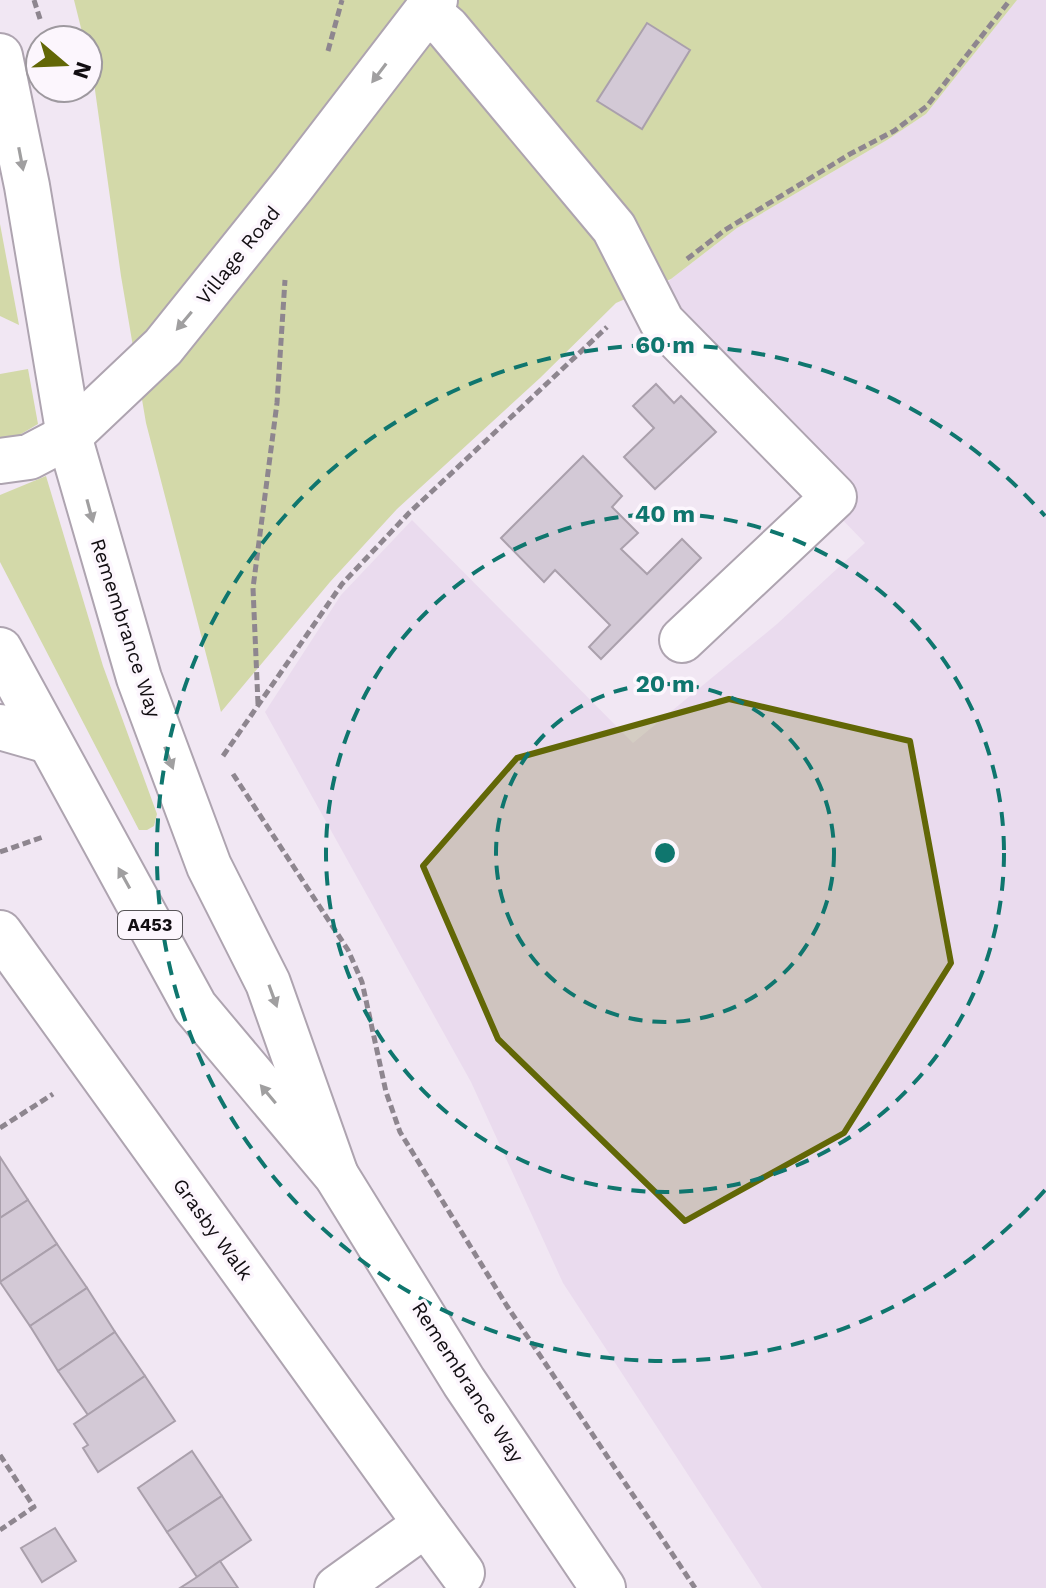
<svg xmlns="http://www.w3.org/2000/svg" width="1046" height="1588" viewBox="0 0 1046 1588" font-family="'Work Sans',sans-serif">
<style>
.built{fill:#eadbee}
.green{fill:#d3d9a9}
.building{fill:#d3c9d6;stroke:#aaa0ac;stroke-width:2}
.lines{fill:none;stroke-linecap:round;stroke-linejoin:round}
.minor-casing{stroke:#aea4b0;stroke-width:48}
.highway-casing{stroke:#aea4b0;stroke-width:48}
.path{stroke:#8e868f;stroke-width:5;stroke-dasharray:8 4;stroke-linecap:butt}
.minor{stroke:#fff;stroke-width:44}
.highway{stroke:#fff;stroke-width:44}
.oneway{fill:#a09fa0}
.marked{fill:#626706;fill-opacity:0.2;stroke:#626706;stroke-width:6;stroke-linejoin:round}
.ring{fill:none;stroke:#0f766e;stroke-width:4;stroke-dasharray:14 10}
.labels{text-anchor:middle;stroke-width:7;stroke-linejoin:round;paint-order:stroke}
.shield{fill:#fcf6fd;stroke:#585458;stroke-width:2}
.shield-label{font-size:18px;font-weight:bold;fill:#120e12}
.street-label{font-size:20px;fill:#120e12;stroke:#fcf6fd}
.centre{fill:#0f766e;stroke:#fcf6fd;stroke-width:4}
.ring-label{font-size:24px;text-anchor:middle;font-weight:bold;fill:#0f766e;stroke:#fcf6fd;stroke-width:7;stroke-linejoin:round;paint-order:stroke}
</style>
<rect width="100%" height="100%" fill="#f1e7f3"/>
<!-- built -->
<path class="built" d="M 1017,0 L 1046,0 L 1046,1588 L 762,1588 L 563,1283 L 471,1082 L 265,712 L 341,595 L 412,520 L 633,743 L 777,624 L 865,543 L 642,312 L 671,279 L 737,228 L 887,140 L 926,114 Z"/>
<!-- green -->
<g class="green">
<path d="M 74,0 L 1017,0 L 926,114 L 887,140 L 737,228 L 671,279 L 616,303 L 540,378 L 397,509 L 330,582 L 221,712 L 146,423 L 121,276 L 88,40 L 84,40 Z"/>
<path d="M 0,224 L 19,325 L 0,316 Z"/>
<path d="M 28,369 L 38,424 L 16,437 L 0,442 L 0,374 Z"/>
<path d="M 46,476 L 103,666 L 157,814 L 154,826 L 147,830 L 139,830 L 0,562 L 0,495 Z"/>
</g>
<!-- building -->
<g class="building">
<path d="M 647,23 L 690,50 L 642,129 L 597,101 Z"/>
<path d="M 656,384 L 674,403 L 681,396 L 716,432 L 655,489 L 624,457 L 654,428 L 633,406 Z"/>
<path d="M 583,456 L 622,496 L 612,507 L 638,533 L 621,549 L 647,574 L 682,539 L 701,558 L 601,659 L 589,647 L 610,625 L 555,570 L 544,582 L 501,538 Z"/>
<path d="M 0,1157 L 28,1200 L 0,1218 Z"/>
<path d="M 28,1200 L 57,1244 L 0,1282 L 0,1218 Z"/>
<path d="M 57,1244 L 87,1288 L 30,1326 L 0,1282 Z"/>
<path d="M 87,1288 L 115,1332 L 58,1371 L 30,1326 Z"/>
<path d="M 115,1332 L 145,1376 L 88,1415 L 58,1371 Z"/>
<path d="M 145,1376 L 175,1421 L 98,1472 L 83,1448 L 88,1445 L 74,1424 Z"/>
<path d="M 192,1451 L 222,1496 L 167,1532 L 138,1488 Z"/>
<path d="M 222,1496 L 251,1540 L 197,1577 L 167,1532 Z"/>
<path d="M 55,1528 L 76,1561 L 42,1582 L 21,1548 Z"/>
<path d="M 220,1561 L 238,1588 L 180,1588 L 197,1577 Z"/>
</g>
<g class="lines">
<defs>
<g id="minor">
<path d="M 427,11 L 447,28 L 614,228 L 662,322 L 834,497 L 682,640"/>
<path d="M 0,461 L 29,457 L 69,436 L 163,347 L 293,185 L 435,0"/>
<path d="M 0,727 L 49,741"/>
<path d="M 0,933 L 426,1524"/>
<path d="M 337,1588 L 426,1524 L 462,1573"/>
</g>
<g id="highway">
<path d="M 0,56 L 27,186 L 69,436 L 139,678 L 209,866 L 268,983 L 336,1175"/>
<path d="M 0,650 L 195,1007 L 336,1175 L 464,1382 L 603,1588"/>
</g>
</defs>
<!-- minor casing -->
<use href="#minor" class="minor-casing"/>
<!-- highway casing -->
<use href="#highway" class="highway-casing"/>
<!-- path -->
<g class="path">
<path d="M 34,0 L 41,22"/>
<path d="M 328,51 L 342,0"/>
<path d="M 687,259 L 725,230 L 850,154 L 894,131 L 927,106 L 1010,0"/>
<path d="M 258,704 L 253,588 L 277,403 L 285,280"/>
<path d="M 223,756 L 342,584 L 409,513 L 607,327"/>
<path d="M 233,774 L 348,950 L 362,982 L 386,1092 L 400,1132 L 507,1306 L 695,1588"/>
<path d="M 0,852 L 43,837"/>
<path d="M 0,1128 L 53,1094"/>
<path d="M 0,1455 L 34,1507 L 0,1530"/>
</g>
<!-- minor -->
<use href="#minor" class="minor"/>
<!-- highway -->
<use href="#highway" class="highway"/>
</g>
<!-- one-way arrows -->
<defs><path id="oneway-solid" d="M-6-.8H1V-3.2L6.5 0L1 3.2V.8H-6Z" transform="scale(2)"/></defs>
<g class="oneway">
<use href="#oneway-solid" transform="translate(379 73) rotate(127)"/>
<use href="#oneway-solid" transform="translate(21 159) rotate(79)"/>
<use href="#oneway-solid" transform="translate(184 321) rotate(130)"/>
<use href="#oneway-solid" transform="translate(90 511) rotate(75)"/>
<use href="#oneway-solid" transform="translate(169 758) rotate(69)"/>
<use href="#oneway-solid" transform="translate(124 878) rotate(-119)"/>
<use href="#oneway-solid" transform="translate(273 996) rotate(70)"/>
<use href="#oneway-solid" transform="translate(268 1094) rotate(-130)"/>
</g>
<!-- marked area -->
<path class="marked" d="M 729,699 L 910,741 L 951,963 L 844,1133 L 685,1221 L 498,1039 L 423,866 L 517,758 Z"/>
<!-- distance rings -->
<g class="ring">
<circle cx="665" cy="853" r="169"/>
<circle cx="665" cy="853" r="339"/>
<path d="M1045 1190A508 508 0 1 1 1045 516"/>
</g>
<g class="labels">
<!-- shield labels -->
<rect class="shield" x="118" y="911" width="64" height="28" rx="6"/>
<g class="shield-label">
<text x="150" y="931">A453</text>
</g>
<!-- street labels -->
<g class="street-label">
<text transform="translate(238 255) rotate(-51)" y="7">Village Road</text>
<text transform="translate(126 628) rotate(72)" y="7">Remembrance Way</text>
<text transform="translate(213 1229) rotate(54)" y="7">Grasby Walk</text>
<text transform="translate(468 1382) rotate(57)" y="7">Remembrance Way</text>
</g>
</g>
<circle cx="665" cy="853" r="12" class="centre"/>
<g class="ring-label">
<text x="665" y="353">60 m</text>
<text x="665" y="522">40 m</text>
<text x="665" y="692">20 m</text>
</g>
<!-- north arrow -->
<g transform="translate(64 64) rotate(109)"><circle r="38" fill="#fcf6fd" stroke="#9e999f" stroke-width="2"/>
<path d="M0-6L14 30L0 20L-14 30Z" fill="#626706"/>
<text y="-12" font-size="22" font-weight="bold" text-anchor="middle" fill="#120e12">N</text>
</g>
</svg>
